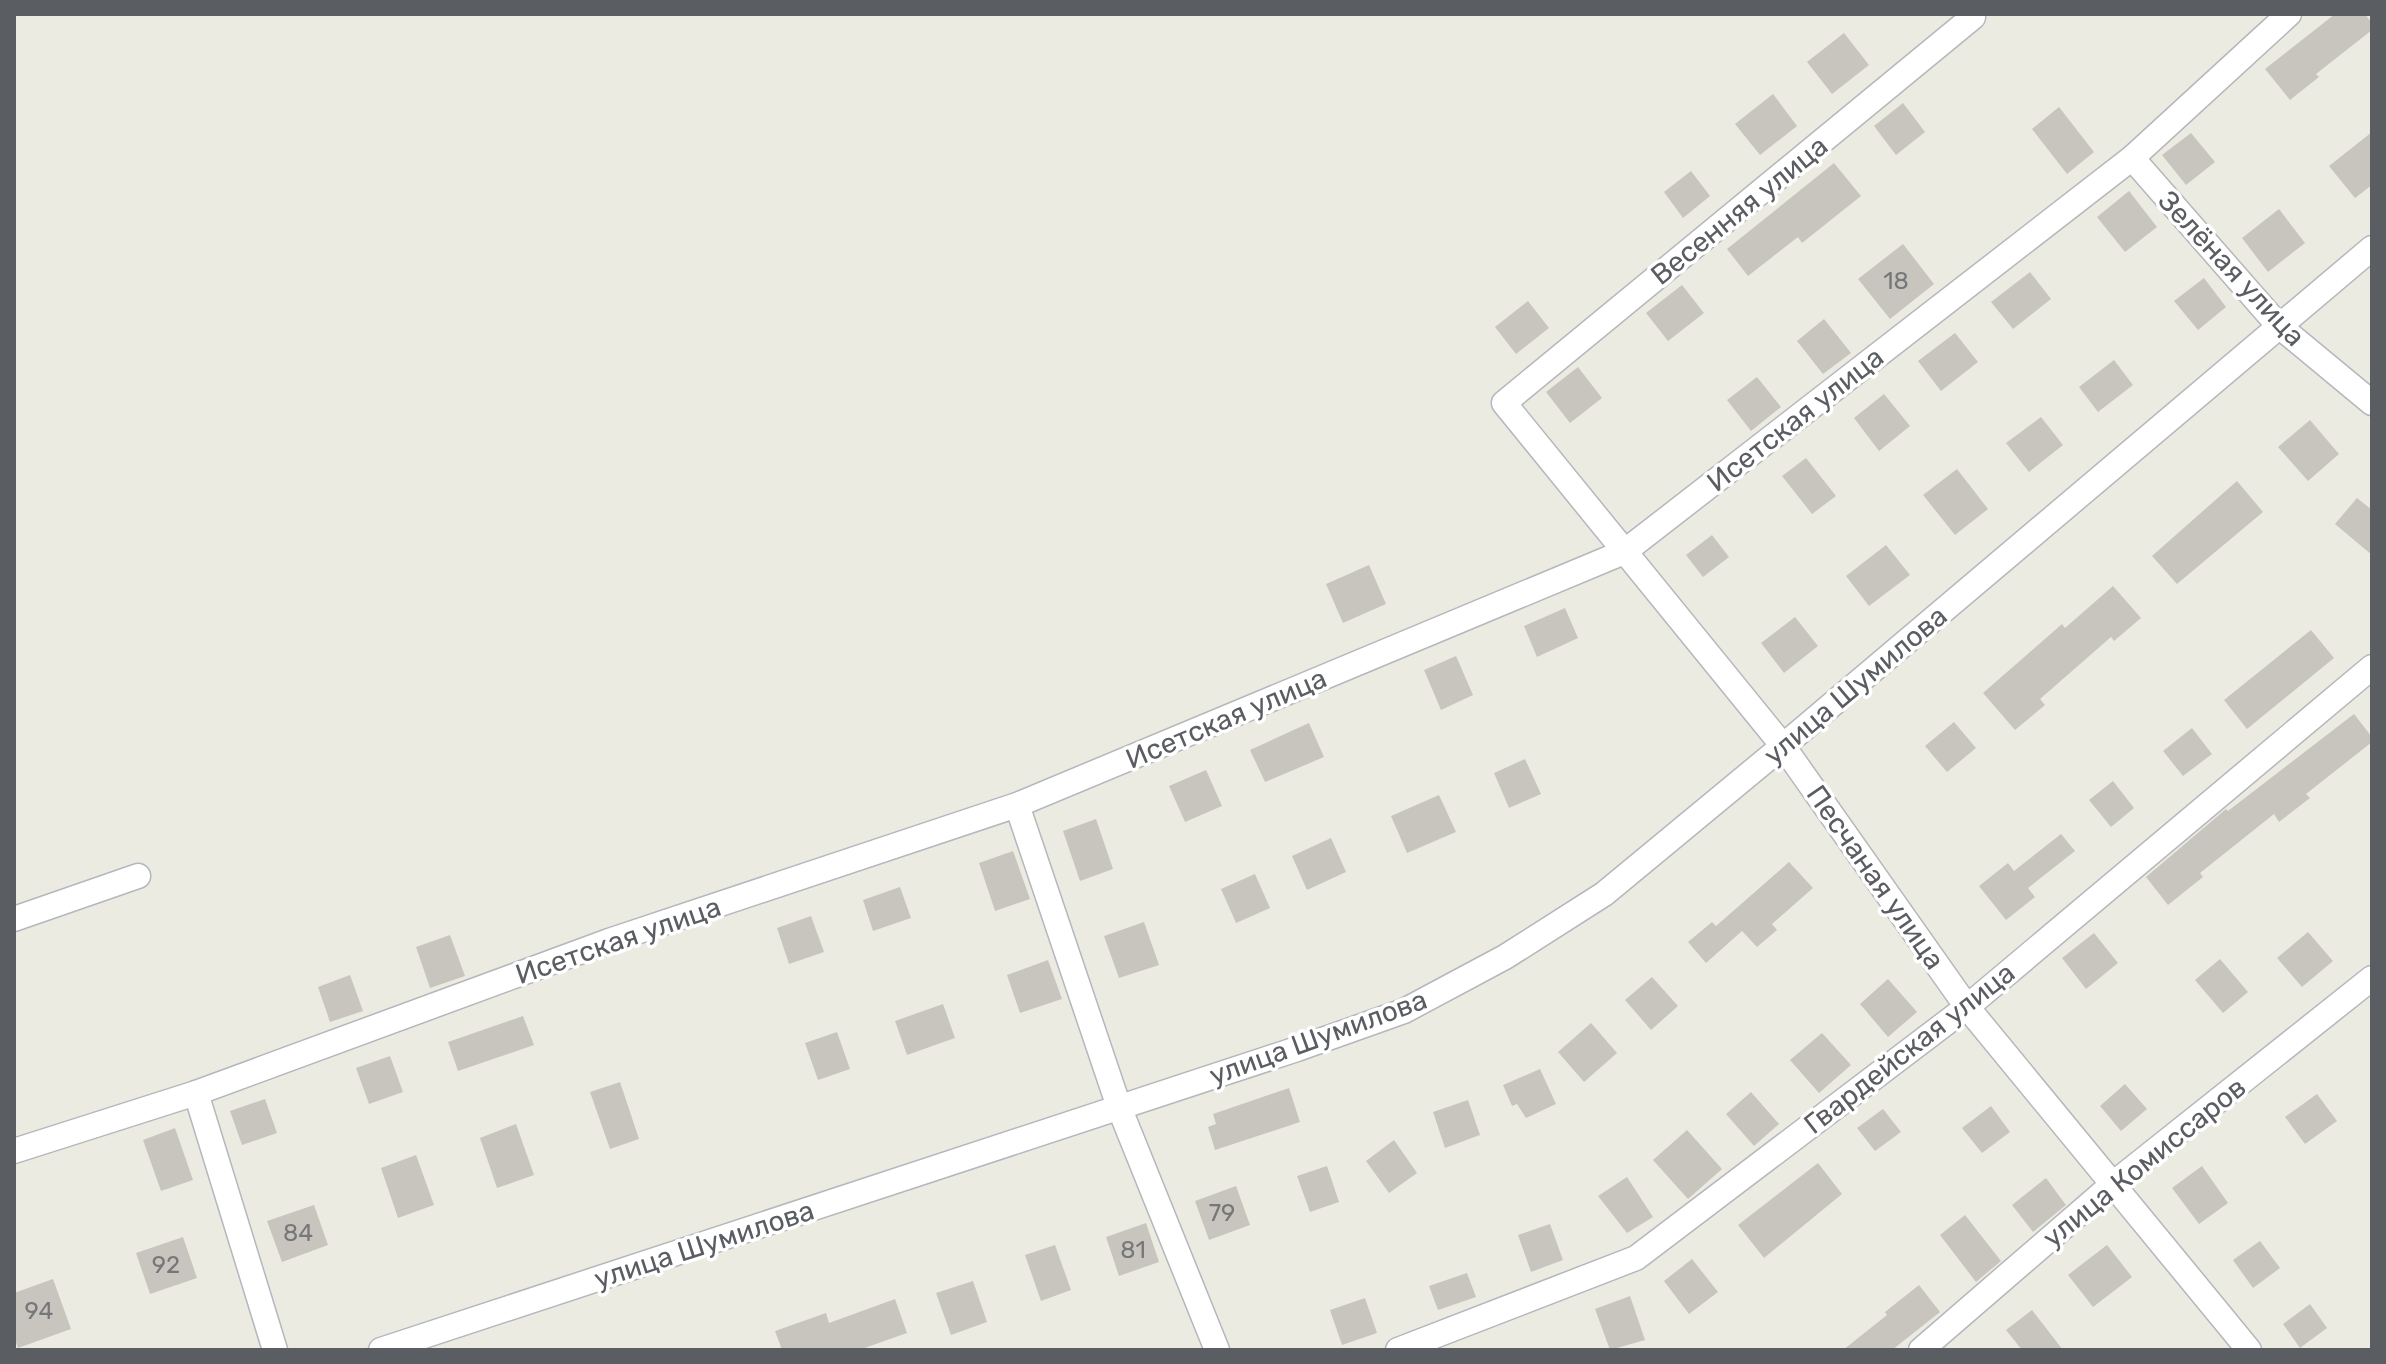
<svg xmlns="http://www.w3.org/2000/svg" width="2386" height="1364" viewBox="0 0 2386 1364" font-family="Rubik,sans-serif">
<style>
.building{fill:#c8c5bf}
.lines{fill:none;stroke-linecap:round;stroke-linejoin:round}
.minor-casing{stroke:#b4b7bb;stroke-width:27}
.minor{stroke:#fff;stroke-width:24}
.labels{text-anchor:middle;stroke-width:7;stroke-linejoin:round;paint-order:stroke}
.number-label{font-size:24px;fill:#767779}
.street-label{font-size:28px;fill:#5a5d62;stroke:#fff}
</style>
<rect width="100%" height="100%" fill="#ecebe2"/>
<!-- building -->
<g class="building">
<path d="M 2335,14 L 2365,14 L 2372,23 L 2372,30 L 2316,74 L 2319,77 L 2290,100 L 2265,69 Z"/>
<path d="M 1844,33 L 1869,65 L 1832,94 L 1807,62 Z"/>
<path d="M 1773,94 L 1797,126 L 1760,155 L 1735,124 Z"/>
<path d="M 1903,103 L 1925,132 L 1896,155 L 1874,126 Z"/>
<path d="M 2059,107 L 2094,152 L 2067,174 L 2032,129 Z"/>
<path d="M 2372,132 L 2372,185 L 2355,198 L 2329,166 Z"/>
<path d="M 2191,133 L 2215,162 L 2186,185 L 2162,155 Z"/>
<path d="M 1834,163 L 1861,196 L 1802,243 L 1798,237 L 1748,276 L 1727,249 Z"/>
<path d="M 1691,171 L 1710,196 L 1683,218 L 1664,192 Z"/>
<path d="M 2129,191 L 2157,227 L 2125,252 L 2097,217 Z"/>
<path d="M 2279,209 L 2305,243 L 2268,272 L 2242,238 Z"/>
<path d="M 1903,244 L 1934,284 L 1890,319 L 1858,279 Z"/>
<path d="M 2030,272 L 2051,299 L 2013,329 L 1991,302 Z"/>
<path d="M 2204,278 L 2226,307 L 2198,330 L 2174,301 Z"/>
<path d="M 1682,285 L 1704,313 L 1668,341 L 1646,313 Z"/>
<path d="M 1528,301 L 1549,328 L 1516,354 L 1495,327 Z"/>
<path d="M 1824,319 L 1851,353 L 1823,374 L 1797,341 Z"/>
<path d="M 1955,333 L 1978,362 L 1941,391 L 1918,361 Z"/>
<path d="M 2114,360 L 2133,385 L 2098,412 L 2079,387 Z"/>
<path d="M 1578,367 L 1602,398 L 1570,423 L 1546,392 Z"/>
<path d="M 1757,377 L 1781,407 L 1751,431 L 1727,400 Z"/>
<path d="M 1884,394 L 1910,426 L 1879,451 L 1854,418 Z"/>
<path d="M 2041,417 L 2063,445 L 2029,472 L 2006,443 Z"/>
<path d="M 2310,420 L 2339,454 L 2308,481 L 2278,447 Z"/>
<path d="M 1806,458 L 1836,496 L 1812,514 L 1782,476 Z"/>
<path d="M 1957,469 L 1988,509 L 1955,535 L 1923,495 Z"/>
<path d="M 2237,481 L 2263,512 L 2177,584 L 2152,556 Z"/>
<path d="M 2357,498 L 2372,510 L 2372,555 L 2335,524 Z"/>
<path d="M 1712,535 L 1729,557 L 1703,577 L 1686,555 Z"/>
<path d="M 1886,545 L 1910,575 L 1869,606 L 1846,576 Z"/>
<path d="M 1369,565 L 1386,604 L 1343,623 L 1326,584 Z"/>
<path d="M 2113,586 L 2141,618 L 2114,641 L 2111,637 L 2040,699 L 2045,705 L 2015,730 L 1983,693 L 2062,624 L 2065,628 Z"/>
<path d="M 1565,608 L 1578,638 L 1537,657 L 1524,626 Z"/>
<path d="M 1795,617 L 1818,646 L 1784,673 L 1761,643 Z"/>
<path d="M 2311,630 L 2334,658 L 2247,729 L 2224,700 Z"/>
<path d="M 1456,656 L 1473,695 L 1441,710 L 1424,670 Z"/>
<path d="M 2354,714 L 2372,737 L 2372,742 L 2306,794 L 2310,798 L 2279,822 L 2274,814 L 2200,873 L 2203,877 L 2168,905 L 2146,877 L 2226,809 L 2228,811 Z"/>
<path d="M 1954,722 L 1976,748 L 1947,772 L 1925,746 Z"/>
<path d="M 1309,723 L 1324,757 L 1265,782 L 1250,750 Z"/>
<path d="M 2192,728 L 2212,754 L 2183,776 L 2163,751 Z"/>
<path d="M 1525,759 L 1541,794 L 1509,808 L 1494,773 Z"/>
<path d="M 1206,770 L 1222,806 L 1185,822 L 1169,786 Z"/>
<path d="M 2113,781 L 2134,808 L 2111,827 L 2089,800 Z"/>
<path d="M 1439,795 L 1456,832 L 1407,853 L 1391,816 Z"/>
<path d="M 1096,819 L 1113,869 L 1080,881 L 1063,831 Z"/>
<path d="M 2061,834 L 2075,851 L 2028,888 L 2035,897 L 2006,920 L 1979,886 L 2008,863 L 2014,871 Z"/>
<path d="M 1331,838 L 1346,872 L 1307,890 L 1292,856 Z"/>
<path d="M 1013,851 L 1030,899 L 995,911 L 979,863 Z"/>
<path d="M 1789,862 L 1813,888 L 1772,924 L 1777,930 L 1757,947 L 1742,931 L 1706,963 L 1688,942 L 1712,922 L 1716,926 Z"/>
<path d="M 1255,874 L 1270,908 L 1236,923 L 1221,889 Z"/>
<path d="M 900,887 L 911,918 L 873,931 L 863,900 Z"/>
<path d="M 811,916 L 824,952 L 789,964 L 777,928 Z"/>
<path d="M 1144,922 L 1159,965 L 1119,978 L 1104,936 Z"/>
<path d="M 2308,932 L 2333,961 L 2302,987 L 2277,958 Z"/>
<path d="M 2094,933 L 2118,963 L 2086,989 L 2062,958 Z"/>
<path d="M 450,935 L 465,976 L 430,988 L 416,947 Z"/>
<path d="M 2220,959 L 2248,992 L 2223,1013 L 2195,980 Z"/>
<path d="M 1048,960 L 1062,999 L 1020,1013 L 1007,975 Z"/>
<path d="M 350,975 L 363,1011 L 330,1022 L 318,987 Z"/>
<path d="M 1652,977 L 1678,1006 L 1651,1030 L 1625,1000 Z"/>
<path d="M 1888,979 L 1917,1012 L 1888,1037 L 1860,1004 Z"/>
<path d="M 943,1004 L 955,1038 L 907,1055 L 895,1021 Z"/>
<path d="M 523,1016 L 534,1045 L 458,1071 L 448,1042 Z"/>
<path d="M 1591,1023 L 1617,1053 L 1584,1082 L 1558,1052 Z"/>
<path d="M 837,1032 L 850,1069 L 818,1080 L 805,1043 Z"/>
<path d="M 1822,1033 L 1851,1065 L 1819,1093 L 1790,1060 Z"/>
<path d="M 390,1056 L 403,1092 L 369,1104 L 356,1068 Z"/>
<path d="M 1540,1069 L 1556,1104 L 1526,1118 L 1517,1104 L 1512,1106 L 1503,1085 Z"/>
<path d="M 620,1082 L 639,1139 L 610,1149 L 590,1092 Z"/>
<path d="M 2125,1084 L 2147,1109 L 2121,1131 L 2100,1106 Z"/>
<path d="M 1289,1088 L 1300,1122 L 1215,1150 L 1208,1127 L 1216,1124 L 1213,1114 Z"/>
<path d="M 1751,1092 L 1779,1124 L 1754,1146 L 1726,1114 Z"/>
<path d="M 2317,1094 L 2337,1121 L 2305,1144 L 2285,1117 Z"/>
<path d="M 265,1099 L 277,1133 L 242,1145 L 230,1111 Z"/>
<path d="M 1468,1100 L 1480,1135 L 1445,1148 L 1433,1112 Z"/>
<path d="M 1991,1106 L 2010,1132 L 1982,1153 L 1962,1128 Z"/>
<path d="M 1883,1109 L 1901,1132 L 1875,1151 L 1857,1128 Z"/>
<path d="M 516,1124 L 534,1175 L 497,1188 L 480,1138 Z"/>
<path d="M 175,1128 L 193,1180 L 161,1191 L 143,1140 Z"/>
<path d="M 1687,1130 L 1722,1169 L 1688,1199 L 1653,1160 Z"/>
<path d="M 1394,1140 L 1417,1173 L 1389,1193 L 1366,1161 Z"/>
<path d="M 416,1155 L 434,1205 L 398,1218 L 381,1168 Z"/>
<path d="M 1818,1163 L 1842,1194 L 1764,1258 L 1738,1225 Z"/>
<path d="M 1327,1166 L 1339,1202 L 1310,1212 L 1297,1176 Z"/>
<path d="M 2202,1166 L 2228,1203 L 2199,1224 L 2172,1188 Z"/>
<path d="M 1627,1177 L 1653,1217 L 1627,1233 L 1598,1196 Z"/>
<path d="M 2046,1178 L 2066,1205 L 2033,1232 L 2012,1205 Z"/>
<path d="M 1236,1186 L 1250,1225 L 1209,1240 L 1195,1201 Z"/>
<path d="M 314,1205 L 328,1245 L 282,1262 L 267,1221 Z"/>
<path d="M 1965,1215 L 2001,1261 L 1976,1282 L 1940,1235 Z"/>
<path d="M 1146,1223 L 1159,1262 L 1119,1276 L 1106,1237 Z"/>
<path d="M 1550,1224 L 1563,1260 L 1531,1272 L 1518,1235 Z"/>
<path d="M 183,1237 L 197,1278 L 150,1294 L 136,1253 Z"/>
<path d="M 2260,1241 L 2280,1268 L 2253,1288 L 2233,1260 Z"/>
<path d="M 1055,1245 L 1071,1290 L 1041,1301 L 1025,1255 Z"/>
<path d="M 2107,1245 L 2132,1277 L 2093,1307 L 2068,1275 Z"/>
<path d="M 1692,1259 L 1718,1292 L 1689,1314 L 1664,1281 Z"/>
<path d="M 1467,1273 L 1476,1297 L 1438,1310 L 1429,1286 Z"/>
<path d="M 53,1279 L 71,1329 L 18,1348 L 14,1337 L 14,1293 Z"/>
<path d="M 973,1281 L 987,1322 L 951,1335 L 936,1293 Z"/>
<path d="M 1919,1285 L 1940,1312 L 1892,1350 L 1843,1350 L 1887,1315 L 1885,1312 Z"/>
<path d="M 1630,1296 L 1645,1340 L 1610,1350 L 1595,1309 Z"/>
<path d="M 1365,1298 L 1377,1333 L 1342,1345 L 1330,1310 Z"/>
<path d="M 895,1299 L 907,1333 L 859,1350 L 782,1350 L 775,1331 L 826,1313 L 829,1323 Z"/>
<path d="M 2310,1304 L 2327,1328 L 2300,1348 L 2283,1324 Z"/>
<path d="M 2032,1310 L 2063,1350 L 2022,1350 L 2006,1330 Z"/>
</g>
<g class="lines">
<defs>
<g id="minor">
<path d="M 1973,17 L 1504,403 L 1783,746 L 1967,1007 L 2249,1350"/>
<path d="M 2132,158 L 2279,326 L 2372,403"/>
<path d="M 1017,805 L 1119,1107 L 1217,1350"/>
<path d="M 14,919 L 138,876"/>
<path d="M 196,1093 L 275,1350"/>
<path d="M 14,1151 L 196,1093 L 609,941 L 1017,805 L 1624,552 L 2132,158 L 2289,14"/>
<path d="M 381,1350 L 1297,1049 L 1404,1011 L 1505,957 L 1604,894 L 1783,746 L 2372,248"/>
<path d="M 1398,1350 L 1636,1258 L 1967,1007 L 2372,667"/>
<path d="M 1921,1350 L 2113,1184 L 2372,978"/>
</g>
</defs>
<!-- minor casing -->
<use href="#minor" class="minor-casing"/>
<!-- minor -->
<use href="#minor" class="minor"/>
</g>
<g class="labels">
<!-- number labels -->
<g class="number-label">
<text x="1896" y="289">18</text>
<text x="1222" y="1221">79</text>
<text x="298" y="1241">84</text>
<text x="1133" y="1258">81</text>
<text x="166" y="1273">92</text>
<text x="39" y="1319">94</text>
</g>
<!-- street labels -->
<g class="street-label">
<text transform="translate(1739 210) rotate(-39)" y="10">Весенняя улица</text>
<text transform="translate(2232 268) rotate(47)" y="10">Зелёная улица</text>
<text transform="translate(1795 419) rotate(-38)" y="10">Исетская улица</text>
<text transform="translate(1855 685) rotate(-40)" y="10">улица Шумилова</text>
<text transform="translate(1226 718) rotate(-23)" y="10">Исетская улица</text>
<text transform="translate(1876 877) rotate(55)" y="10">Песчаная улица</text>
<text transform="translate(618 940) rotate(-19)" y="10">Исетская улица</text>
<text transform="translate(1318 1037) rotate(-20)" y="10">улица Шумилова</text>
<text transform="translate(1909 1048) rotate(-38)" y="10">Гвардейская улица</text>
<text transform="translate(2144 1162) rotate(-39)" y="10">улица Комиссаров</text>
<text transform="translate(704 1244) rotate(-18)" y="10">улица Шумилова</text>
</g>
</g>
<!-- border -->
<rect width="2386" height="1364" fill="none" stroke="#5a5d62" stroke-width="32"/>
</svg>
